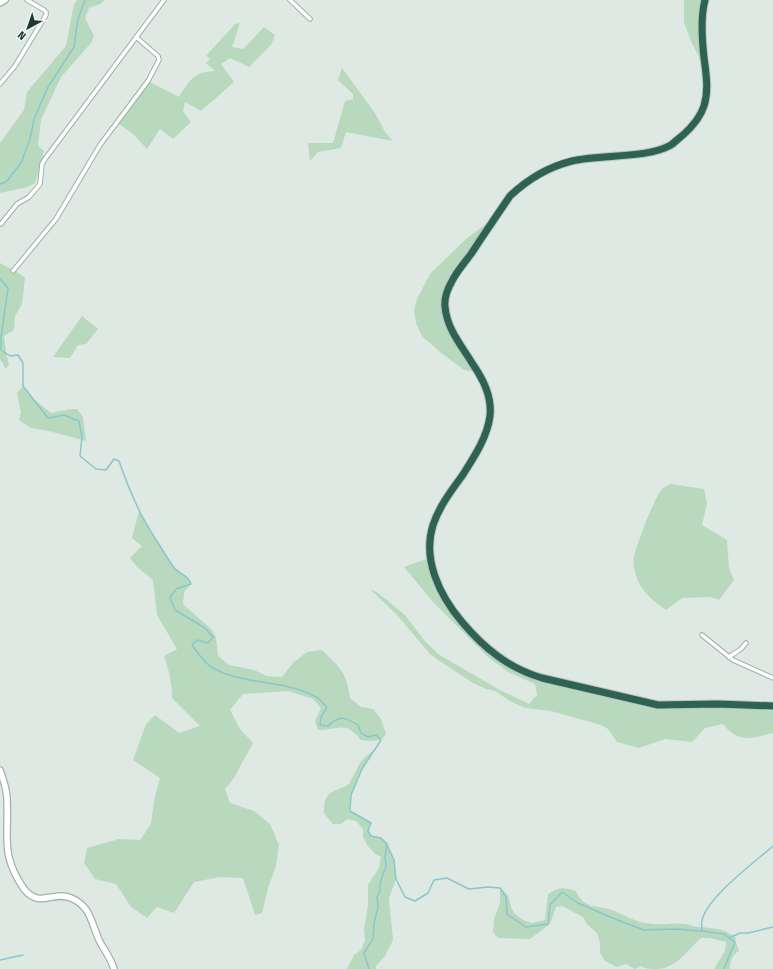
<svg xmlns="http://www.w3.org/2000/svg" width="773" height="969" viewBox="0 0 773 969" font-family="'Fira Sans Condensed',sans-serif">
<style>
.green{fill:#b8d9be}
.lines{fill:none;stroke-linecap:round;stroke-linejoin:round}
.stream{stroke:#88c7cc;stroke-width:1.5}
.street-casing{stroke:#a2b0aa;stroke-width:5.5}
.secondary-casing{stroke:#9eb4aa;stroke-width:8}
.highway-casing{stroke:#bcc3c1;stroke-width:9}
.street{stroke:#fff;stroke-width:3.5}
.secondary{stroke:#fff;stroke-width:5.5}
.highway{stroke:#2e6253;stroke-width:7}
</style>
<rect width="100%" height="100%" fill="#dee9e3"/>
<!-- green -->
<g class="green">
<path d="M 77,0 L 105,0 L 100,4 L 89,8 L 85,18 L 94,36 L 91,43 L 61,77 L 41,120 L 38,146 L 44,151 L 35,183 L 27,187 L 0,193 L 0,143 L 24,110 L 27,92 L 66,46 L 74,4 Z"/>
<path d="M 684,0 L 705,0 L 706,71 L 690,39 L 684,22 Z"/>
<path d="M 240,23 L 232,47 L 243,49 L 264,27 L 275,35 L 271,45 L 249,67 L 230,58 L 221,64 L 234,82 L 201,111 L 185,102 L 183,111 L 191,122 L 173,139 L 160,129 L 147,149 L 134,135 L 118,123 L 148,81 L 179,97 C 190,80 193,72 215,71 L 206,63 L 210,59 L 206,56 L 235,24 Z"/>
<path d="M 342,68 L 375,113 L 385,132 L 393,141 L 346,132 L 341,148 L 318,152 L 310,161 L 308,143 L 333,143 L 345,101 L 353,99 L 353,94 L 338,80 Z"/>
<path d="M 495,217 L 448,291 L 448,320 L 481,373 L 464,370 L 440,352 L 422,336 L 416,323 L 414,310 L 417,299 L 430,274 L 466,239 Z"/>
<path d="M 0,263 L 20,274 L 25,278 L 22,304 L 15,316 L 14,330 L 4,336 L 6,353 L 9,364 L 6,369 L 0,359 Z"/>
<path d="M 82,316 L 98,329 L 86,344 L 78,345 L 70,358 L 53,357 Z"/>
<path d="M 23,386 L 31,397 L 51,413 L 70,409 L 77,409 L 83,417 L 86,441 L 49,431 L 31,428 L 19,420 L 21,413 L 17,393 Z"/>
<path d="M 671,484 L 704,489 L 707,503 L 702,525 L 727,540 L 729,568 L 734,580 L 719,600 L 711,597 L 682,598 L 666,610 C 651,599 640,591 635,572 C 634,568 633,561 634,557 C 636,546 655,495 663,488 C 665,486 669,485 671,484 Z"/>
<path d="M 139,511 L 175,569 L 188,577 L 191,584 L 184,592 L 183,604 L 211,629 L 216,637 L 218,656 L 229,665 L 254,670 L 267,676 L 282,677 L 293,663 L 307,652 L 322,650 C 340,668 347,672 350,698 L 361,707 L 373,709 L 381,719 L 386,734 L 381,740 L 372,741 L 361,740 C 345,720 340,730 318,730 L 315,721 L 321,708 L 313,699 L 288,691 L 243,694 L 230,710 L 240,729 L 253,743 L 234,778 L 225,789 L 230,803 L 254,811 L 270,824 L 279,845 L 276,866 L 268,888 L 262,913 L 255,915 L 243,878 L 220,877 L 194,882 L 174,913 L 157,907 L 147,918 L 131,907 L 116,884 L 95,879 L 84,863 L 87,848 L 119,839 L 140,840 L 151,824 L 154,801 L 160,778 L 133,760 L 146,724 L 155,715 L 179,733 L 200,726 L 172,698 C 172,684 169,670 164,656 L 177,649 L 157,615 L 153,580 L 137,567 L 130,558 L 142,546 L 132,538 Z"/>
<path d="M 429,558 L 435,582 L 479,645 L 545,681 L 650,708 L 733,707 L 773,711 L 773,733 C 751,738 739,744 723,724 L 705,728 L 692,742 L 665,739 L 639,748 L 617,742 L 608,729 L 601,725 L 551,711 L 525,708 L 510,701 L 495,691 L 486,689 L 473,683 L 441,662 L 429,653 L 398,616 L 370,589 L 378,593 L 405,615 L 424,640 L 438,654 L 498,689 L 529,704 L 537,695 L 535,684 L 508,672 L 488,657 L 434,603 L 404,567 Z"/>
<path d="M 378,746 L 362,769 L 351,795 L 350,811 L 371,823 L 368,831 L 371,836 L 381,838 L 387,844 L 394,860 L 396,879 L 389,898 L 393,940 L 385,956 L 376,966 L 376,969 L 347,969 L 354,955 L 361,950 L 365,941 L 364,929 L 368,906 L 368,885 L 379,868 L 381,857 L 375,854 L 367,845 L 363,837 L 363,829 L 356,821 L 348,819 L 341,824 L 333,824 L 324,813 C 324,789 332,794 349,784 L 361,761 Z"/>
<path d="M 500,888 L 508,895 L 511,907 L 514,913 L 523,920 L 532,923 L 545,920 L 548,894 C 558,887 565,887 576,891 C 583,909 597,905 612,910 C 623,914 635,922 646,923 C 660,926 674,922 687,924 C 691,925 695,927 699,927 C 715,929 722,927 736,938 L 735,942 L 737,945 L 739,951 C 732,955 730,961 730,969 L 714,969 L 725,951 L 726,942 L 710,938 L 701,938 C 687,950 677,969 656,969 C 649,969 646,969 641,966 L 635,969 L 626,964 L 617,967 L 605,961 L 600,953 L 600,943 L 597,933 L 586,923 L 583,917 L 562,906 L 556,907 L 550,924 L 530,939 L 498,938 L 493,932 L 494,919 L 500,903 Z"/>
</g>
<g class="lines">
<!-- stream -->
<g class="stream">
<path d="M 0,184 L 6,182 L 21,163 L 30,139 L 34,119 L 48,87 L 74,47 L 78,19 L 85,0"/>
<path d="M 0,279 L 8,288 L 1,338 L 1,350 L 10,356 L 18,355 L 23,363 L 23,386 L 48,418 L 64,415 L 79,421 L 82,437 L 80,456 L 96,469 L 106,470 L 114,459 L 119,461 C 125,478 131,494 139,510 C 148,529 161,547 172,565 C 178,575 187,573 191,584 L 176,589 L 170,598 L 175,610 L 205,628 L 213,637 L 208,643 L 197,640 L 192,645 C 198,653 204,663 213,668 C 244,686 285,679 316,697 C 320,699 323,704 327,707 L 321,717 L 320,725 L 328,726 C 340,715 345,717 358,725 L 361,733 L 368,737 L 376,735 L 381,740 L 362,769 L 351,795 L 350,811 L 371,823 L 368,831 L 371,836 L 381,838 L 387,844 L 385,857 L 386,866 L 380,883 L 380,891 L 377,897 L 378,908 L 374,923 L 373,939 L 364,953 L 369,969"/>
<path d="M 387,845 L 394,860 L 396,879 L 405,897 L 415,901 L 428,893 L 434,880 L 447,878 L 469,889 L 488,887 L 500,888 L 506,897 L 507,914 L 526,927 L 548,924 L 550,905 L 562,892 L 578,903 L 610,917 L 644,930 L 676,929 L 702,931 L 724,934 L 735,942 L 724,969"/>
<path d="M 702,930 C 702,927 701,924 702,921 C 705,899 756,861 773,846"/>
<path d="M 729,938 L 740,933 L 748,933 L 773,927"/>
<path d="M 0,960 L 23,955"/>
</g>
<defs>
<g id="street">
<path d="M 290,0 L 310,19"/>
<path d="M 0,84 L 15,66 L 46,15 L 46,12 L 44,10 L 27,0"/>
<path d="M 1,224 L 17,204 L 29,197 L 40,184 L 42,164 L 45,159 L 164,0"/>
<path d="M 13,271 L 56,219 L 100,145 L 148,81 L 159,60 L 158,56 L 136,37"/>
<path d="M 702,635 L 733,660 L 773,678"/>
<path d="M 729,657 L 741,649 L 746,643"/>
</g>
<g id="secondary">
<path d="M 0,3 L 5,0"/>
<path d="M 0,770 C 3,779 7,789 7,799 C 9,838 0,854 24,889 C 40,909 53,890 71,898 C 92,907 91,924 100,942 C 105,951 111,959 114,969"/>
</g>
<path id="highway" d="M 705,0 C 700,18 702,40 704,58 C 706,73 709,90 704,106 C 700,118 692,127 683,135 C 679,138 675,142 671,145 C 646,159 601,154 572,161 C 548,167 528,179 510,196 C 497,215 484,234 471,254 C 465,262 457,271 452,281 C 448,288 444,299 445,307 C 447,329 461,345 472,363 C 483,379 492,396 490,416 C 487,438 474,457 462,476 C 451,491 439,507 433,525 C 422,560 440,596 462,622 C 484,648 508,668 542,678 L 658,705 L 718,704 L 773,706"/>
</defs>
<!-- street casing -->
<use href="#street" class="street-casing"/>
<!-- secondary casing -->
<use href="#secondary" class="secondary-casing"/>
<!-- highway casing -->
<use href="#highway" class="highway-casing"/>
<!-- street -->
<use href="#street" class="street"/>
<!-- secondary -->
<use href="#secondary" class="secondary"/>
<!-- highway -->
<use href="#highway" class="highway"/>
</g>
<!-- north arrow -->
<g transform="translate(28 28) rotate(220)" stroke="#eef6f1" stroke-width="3" paint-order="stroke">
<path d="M0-3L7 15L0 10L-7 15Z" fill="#213830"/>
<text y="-6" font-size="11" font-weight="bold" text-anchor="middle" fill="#213830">N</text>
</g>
</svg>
